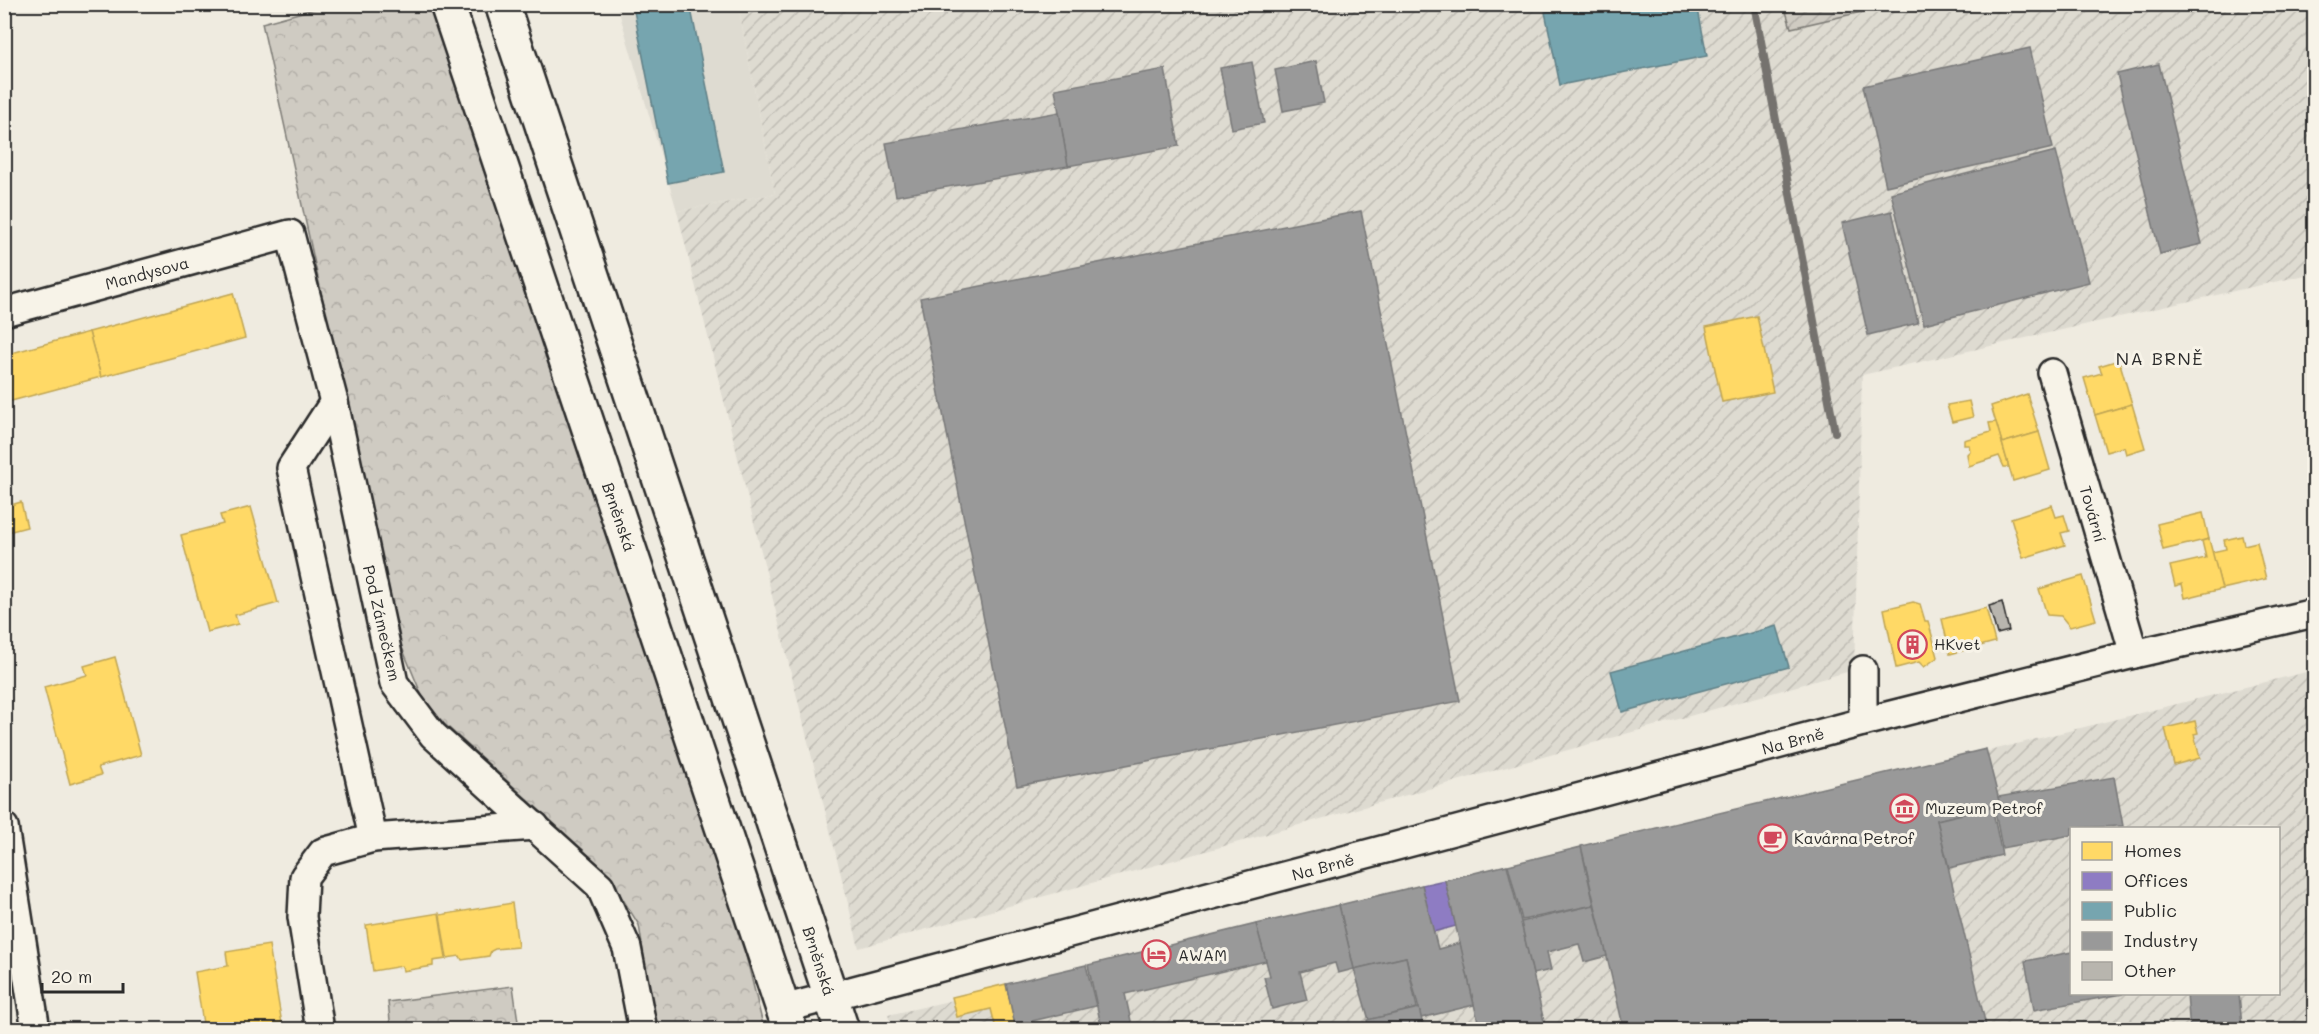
<svg xmlns="http://www.w3.org/2000/svg" width="2319" height="1034" viewBox="0 0 2319 1034" font-family="Mali,sans-serif">
<style>
.built{fill:#dedbd1}
.industrial{fill:url(#industrial-furrows);fill-rule:evenodd}
.forest{fill:url(#forest-crowns);stroke:#7d7b76;stroke-width:1.5}
.garden{fill:url(#garden-furrows);stroke:#7d7b76;stroke-width:1.5}
.homes{fill:#ffd966;stroke:#bfa554;stroke-width:1.5}
.offices{fill:#8e7cc3;stroke:#706495;stroke-width:1.5}
.public{fill:#76a5af;stroke:#608087;stroke-width:1.5}
.industry{fill:#999;stroke:#787878;stroke-width:1.5}
.lines{fill:none;stroke-linecap:round;stroke-linejoin:round}
.stream{stroke:#74726e;stroke-width:8}
.building{fill:#b8b5ae;stroke:#2b2b2b;stroke-width:1.5}
.minor-casing{stroke:#2b2b2b;stroke-width:32}
.primary-casing{stroke:#2b2b2b;stroke-width:38}
.minor{stroke:#f7f3e8;stroke-width:27}
.primary{stroke:#f7f3e8;stroke-width:33}
.labels{text-anchor:middle;stroke-width:6;stroke-linejoin:round;paint-order:stroke}
.street-label{font-size:16px;fill:#2b2b2b;stroke:#f7f3e8}
.poi-label{font-size:16px;fill:#2b2b2b;stroke:#f7f3e8;text-anchor:start}
.neighbourhood-label{font-size:18px;letter-spacing:1.5px;fill:#2b2b2b;stroke:#f7f3e8}
</style>
<defs>
<pattern id="industrial-furrows" width="10" height="10" patternUnits="userSpaceOnUse" patternTransform="scale(1.5)"><rect width="10" height="10" fill="#dedbd1"/><path d="M-1 1l2-2M0 10L10 0M9 11l2-2" fill="none" stroke="#bfbcb4"/></pattern>
<pattern id="forest-crowns" width="20" height="18" patternUnits="userSpaceOnUse" patternTransform="scale(1.5)"><rect width="20" height="18" fill="#cfcbc2"/><path d="M2 6a3 3 0 1 1 6 0M12 15a3 3 0 1 1 6 0" fill="none" stroke="#b2aea7"/></pattern>
<pattern id="garden-furrows" width="10" height="10" patternUnits="userSpaceOnUse" patternTransform="scale(1.5)"><rect width="10" height="10" fill="#cfcbc2"/><path d="M-1 1l2-2M0 10L10 0M9 11l2-2" fill="none" stroke="#b2aea7"/></pattern>
</defs>
<rect width="100%" height="100%" fill="#efebe0"/>
<filter id="ink" filterUnits="userSpaceOnUse"><feTurbulence type="fractalNoise" baseFrequency=".0167" numOctaves="2"/><feDisplacementMap in="SourceGraphic" scale="12" xChannelSelector="R" yChannelSelector="G"/><feConvolveMatrix kernelMatrix="1 2 1 2 8 2 1 2 1" color-interpolation-filters="sRGB"/></filter>
<g filter="url(#ink)">
<!-- built -->
<path class="built" d="M 617,5 L 738,5 L 775,194 L 677,211 Z"/>
<!-- industrial -->
<g class="industrial">
<path d="M 738,5 L 2314,5 L 2314,273 L 1862,375 L 1854,670 L 859,948 L 677,211 L 775,194 Z"/>
<path d="M 2314,670 L 2314,1029 L 893,1030 L 888,1015 L 1554,862 L 1582,852 ZM 2072,828 L 2278,828 L 2278,994 L 2072,994 Z"/>
</g>
<!-- forest -->
<g class="forest">
<path d="M 328,5 L 433,5 L 741,935 L 764,1029 L 655,1029 L 639,925 L 604,869 L 427,708 L 396,633 L 262,23 Z"/>
<path d="M 513,986 L 519,1029 L 391,1029 L 388,1002 Z"/>
</g>
<!-- garden -->
<path class="garden" d="M 1784,5 L 1784,4 L 1892,5 L 1791,28 Z"/>
<!-- homes -->
<g class="homes">
<path d="M 233,293 L 245,338 L 101,377 L 89,332 Z"/>
<path d="M 1757,316 L 1773,392 L 1722,402 L 1706,327 Z"/>
<path d="M 89,332 L 101,377 L 4,403 L 4,355 Z"/>
<path d="M 2119,360 L 2132,404 L 2095,415 L 2084,378 L 2102,373 L 2099,366 Z"/>
<path d="M 2027,394 L 2039,432 L 2002,443 L 1991,406 Z"/>
<path d="M 1969,401 L 1973,417 L 1952,422 L 1947,405 Z"/>
<path d="M 2132,404 L 2145,448 L 2126,454 L 2124,447 L 2106,452 L 2095,415 Z"/>
<path d="M 1996,422 L 2009,467 L 2004,467 L 1999,456 L 1969,466 L 1967,454 L 1970,451 L 1969,445 L 1964,445 L 1964,440 L 1991,432 L 1989,423 Z"/>
<path d="M 2039,432 L 2050,470 L 2013,481 L 2002,443 Z"/>
<path d="M 21,502 L 27,527 L 4,533 L 4,507 Z"/>
<path d="M 2052,505 L 2056,517 L 2064,515 L 2069,531 L 2061,533 L 2065,545 L 2023,558 L 2011,518 Z"/>
<path d="M 251,507 L 278,603 L 235,615 L 238,624 L 207,632 L 181,535 L 223,524 L 220,515 Z"/>
<path d="M 2203,513 L 2209,539 L 2163,550 L 2157,524 Z"/>
<path d="M 2242,536 L 2244,545 L 2257,542 L 2266,579 L 2222,589 L 2212,552 L 2226,549 L 2224,540 Z"/>
<path d="M 2209,539 L 2222,589 L 2185,598 L 2182,584 L 2175,586 L 2170,566 L 2206,558 L 2202,541 Z"/>
<path d="M 2083,576 L 2096,620 L 2070,627 L 2061,616 L 2047,615 L 2039,589 Z"/>
<path d="M 1913,602 L 1920,604 L 1925,621 L 1928,621 L 1938,657 L 1924,667 L 1919,662 L 1896,668 L 1884,609 Z"/>
<path d="M 1986,608 L 1995,642 L 1950,654 L 1942,619 Z"/>
<path d="M 115,657 L 141,755 L 98,767 L 101,775 L 70,784 L 44,687 L 87,675 L 84,666 Z"/>
<path d="M 2195,721 L 2198,733 L 2194,734 L 2200,758 L 2174,765 L 2165,728 Z"/>
<path d="M 512,903 L 518,947 L 495,949 L 491,951 L 489,956 L 462,960 L 460,956 L 447,958 L 440,915 Z"/>
<path d="M 439,913 L 446,959 L 433,961 L 433,966 L 403,971 L 402,966 L 373,971 L 366,925 Z"/>
<path d="M 269,945 L 283,1030 L 204,1030 L 195,972 L 228,966 L 226,952 Z"/>
<path d="M 1006,984 L 1015,1025 L 996,1029 L 991,1009 L 957,1017 L 952,997 Z"/>
</g>
<!-- offices -->
<path class="offices" d="M 1445,880 L 1456,926 L 1433,932 L 1422,885 Z"/>
<!-- public -->
<g class="public">
<path d="M 665,4 L 690,4 L 724,172 L 668,183 L 634,11 Z"/>
<path d="M 1581,4 L 1697,4 L 1707,56 L 1560,85 L 1545,12 Z"/>
<path d="M 1777,626 L 1789,667 L 1622,712 L 1611,671 Z"/>
</g>
<!-- industry -->
<g class="industry">
<path d="M 2030,48 L 2053,148 L 1886,186 L 1863,86 Z"/>
<path d="M 1316,61 L 1324,103 L 1283,111 L 1275,70 Z"/>
<path d="M 1252,62 L 1264,123 L 1232,129 L 1220,68 Z"/>
<path d="M 2159,64 L 2202,244 L 2160,254 L 2117,74 Z"/>
<path d="M 1165,69 L 1179,146 L 1068,166 L 1055,89 Z"/>
<path d="M 1059,112 L 1068,166 L 896,196 L 886,143 Z"/>
<path d="M 2056,151 L 2089,282 L 1924,324 L 1891,193 Z"/>
<path d="M 1361,211 L 1460,701 L 1017,786 L 920,298 Z"/>
<path d="M 1892,211 L 1918,323 L 1868,335 L 1842,223 Z"/>
<path d="M 1986,749 L 2000,804 L 1937,820 L 1987,1030 L 1624,1030 L 1581,846 Z"/>
<path d="M 2114,777 L 2123,826 L 2072,828 L 2072,835 L 2002,848 L 1994,806 L 2000,804 L 1998,797 Z"/>
<path d="M 1992,807 L 2002,855 L 1949,868 L 1937,820 Z"/>
<path d="M 1581,847 L 1594,905 L 1522,920 L 1508,865 Z"/>
<path d="M 1507,865 L 1521,922 L 1546,1030 L 1480,1030 L 1445,880 Z"/>
<path d="M 1422,885 L 1438,949 L 1460,943 L 1474,1005 L 1421,1018 L 1406,957 L 1354,969 L 1339,905 Z"/>
<path d="M 1339,905 L 1354,969 L 1338,973 L 1335,963 L 1300,972 L 1307,1000 L 1272,1009 L 1264,977 L 1270,976 L 1256,924 Z"/>
<path d="M 1594,905 L 1607,956 L 1584,962 L 1579,944 L 1547,952 L 1551,970 L 1533,974 L 1521,922 Z"/>
<path d="M 1256,924 L 1266,961 L 1125,994 L 1133,1030 L 1102,1030 L 1088,965 Z"/>
<path d="M 2072,952 L 2072,994 L 2123,994 L 2034,1010 L 2025,961 Z"/>
<path d="M 1406,957 L 1417,1008 L 1369,1020 L 1354,969 Z"/>
<path d="M 1086,965 L 1096,1006 L 1015,1025 L 1006,984 Z"/>
<path d="M 2187,994 L 2239,994 L 2242,1026 L 2190,1030 Z"/>
<path d="M 1419,1008 L 1424,1030 L 1369,1030 L 1367,1020 Z"/>
</g>
<g class="lines">
<!-- stream -->
<path class="stream" d="M 1754,4 L 1835,432"/>
</g>
<!-- building -->
<path class="building" d="M 2002,602 L 2009,631 L 1997,634 L 1989,606 Z"/>
<g class="lines">
<defs>
<g id="minor">
<path d="M 4,312 L 290,234 L 334,402 L 394,683 L 433,735 L 600,886 L 627,948 L 643,1030"/>
<path d="M 2052,373 L 2134,654"/>
<path d="M 334,402 L 291,468 L 373,838"/>
<path d="M 1863,722 L 1863,670"/>
<path d="M 4,827 L 36,1030"/>
<path d="M 783,1009 L 1863,722 L 2134,654 L 2314,613"/>
<path d="M 320,1030 L 302,917 L 304,877 L 323,852 L 373,838 L 535,826"/>
</g>
<g id="primary">
<path d="M 447,4 L 790,1030"/>
<path d="M 502,4 L 842,1030"/>
</g>
</defs>
<!-- minor casing -->
<use href="#minor" class="minor-casing"/>
<!-- primary casing -->
<use href="#primary" class="primary-casing"/>
<!-- minor -->
<use href="#minor" class="minor"/>
<!-- primary -->
<use href="#primary" class="primary"/>
</g>
</g>
<!-- icons -->
<defs>
<symbol id="building-ring" viewBox="-11 -11 22 22"><circle r="9.5" fill="#f7f3e8" stroke="#d1495b" stroke-width="1.5"/><path d="M-4-6H4V6H1V3H-1V6H-4ZM-2.5-4.3h1.7v1.8h-1.7ZM.8-4.3h1.7v1.8H.8ZM-2.5-1h1.7V.8h-1.7ZM.8-1h1.7V.8H.8Z" fill="#d1495b"/></symbol>
<symbol id="museum-ring" viewBox="-11 -11 22 22"><circle r="9.5" fill="#f7f3e8" stroke="#d1495b" stroke-width="1.5"/><path d="M0-6L6-3V-2H-6V-3ZM-5-1h2V3h-2ZM-1-1h2V3h-2ZM3-1h2V3H3ZM-6 4H6V6H-6Z" fill="#d1495b"/></symbol>
<symbol id="cafe-ring" viewBox="-11 -11 22 22"><circle r="9.5" fill="#f7f3e8" stroke="#d1495b" stroke-width="1.5"/><path d="M-5.5-4.5H6V0H3Q3 3.5 0 3.5H-2.5Q-5.5 3.5-5.5 0ZM3-3.2v2h1.7v-2ZM-6 4.5H4V6H-6Z" fill="#d1495b"/></symbol>
<symbol id="hotel-ring" viewBox="-11 -11 22 22"><circle r="9.5" fill="#f7f3e8" stroke="#d1495b" stroke-width="1.5"/><path d="M-6-4.5h1.5V1H6V5H4.5V3h-9V5H-6ZM-4 0a1.8 1.8 0 1 1 3.6 0ZM.5 0V-2.5h3Q6-2.5 6 0Z" fill="#d1495b"/></symbol>
</defs>
<g fill-rule="evenodd">
<use href="#building-ring" x="1896" y="628" width="33" height="33"/>
<use href="#museum-ring" x="1888" y="792" width="33" height="33"/>
<use href="#cafe-ring" x="1756" y="822" width="33" height="33"/>
<use href="#hotel-ring" x="1140" y="938" width="33" height="33"/>
</g>
<g class="labels">
<!-- street labels -->
<g class="street-label">
<text transform="translate(147 273) rotate(-15)" y="6">Mandysova</text>
<text transform="translate(2093 514) rotate(74)" y="6">Tovární</text>
<text transform="translate(619 517) rotate(71)" y="6">Brněnská</text>
<text transform="translate(382 623) rotate(77)" y="6">Pod Zámečkem</text>
<text transform="translate(1793 741) rotate(-15)" y="6">Na Brně</text>
<text transform="translate(1323 867) rotate(-15)" y="6">Na Brně</text>
<text transform="translate(819 961) rotate(72)" y="6">Brněnská</text>
</g>
<!-- poi labels -->
<g class="poi-label">
<text x="1934" y="650">HKvet</text>
<text x="1925" y="814">Muzeum Petrof</text>
<text x="1794" y="844">Kavárna Petrof</text>
<text x="1178" y="961">AWAM</text>
</g>
<!-- neighbourhood labels -->
<g class="neighbourhood-label">
<text x="2160" y="365">NA BRNĚ</text>
</g>
</g>
<!-- margin -->
<rect width="2319" height="1034" fill="none" stroke="#f7f3e8" stroke-width="24"/>
<rect x="12" y="12" width="2295" height="1010" fill="none" stroke="#2b2b2b" stroke-width="2" filter="url(#ink)"/>
<!-- legend -->
<rect x="2070" y="827" width="210" height="168" fill="#f7f3e8" stroke="#a5a39c" stroke-width="1.5"/>
<rect x="2082" y="842" width="30" height="18" fill="#ffd966" stroke="#a5a39c" stroke-width="1.5"/>
<text x="2124" y="857" font-size="18" fill="#2b2b2b">Homes</text>
<rect x="2082" y="872" width="30" height="18" fill="#8e7cc3" stroke="#a5a39c" stroke-width="1.5"/>
<text x="2124" y="887" font-size="18" fill="#2b2b2b">Offices</text>
<rect x="2082" y="902" width="30" height="18" fill="#76a5af" stroke="#a5a39c" stroke-width="1.5"/>
<text x="2124" y="917" font-size="18" fill="#2b2b2b">Public</text>
<rect x="2082" y="932" width="30" height="18" fill="#999999" stroke="#a5a39c" stroke-width="1.5"/>
<text x="2124" y="947" font-size="18" fill="#2b2b2b">Industry</text>
<rect x="2082" y="962" width="30" height="18" fill="#b8b5ae" stroke="#a5a39c" stroke-width="1.5"/>
<text x="2124" y="977" font-size="18" fill="#2b2b2b">Other</text>
<!-- scale -->
<path d="M42 983v9h81v-9" fill="none" stroke="#2b2b2b" stroke-width="3"/>
<text x="51" y="983" font-size="18" fill="#2b2b2b" stroke="#f7f3e8" stroke-width="4.5" paint-order="stroke">20 m</text>
</svg>
